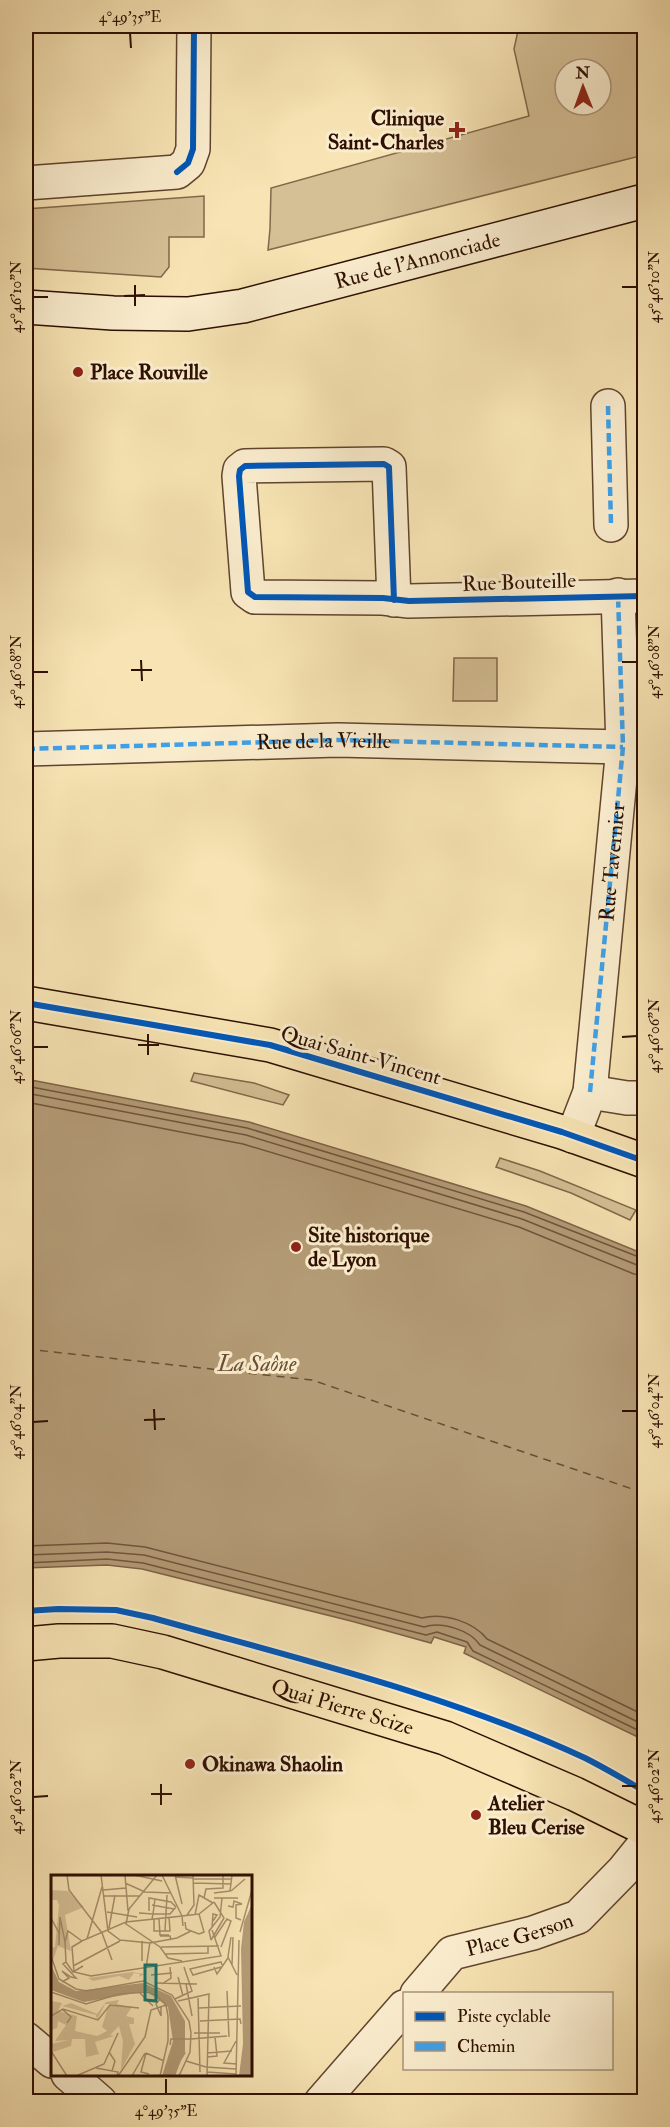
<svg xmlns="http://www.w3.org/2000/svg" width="670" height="2127" viewBox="0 0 670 2127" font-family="'IM FELL Double Pica',serif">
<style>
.green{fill:#d5bf95;stroke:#82674a;stroke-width:1.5;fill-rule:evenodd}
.water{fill:#b39b76;stroke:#7e6347;stroke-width:1.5}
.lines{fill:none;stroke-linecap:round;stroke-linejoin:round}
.shore{stroke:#70553b;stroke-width:1.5}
.ferry{stroke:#6a4e35;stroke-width:1.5;stroke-dasharray:8 6;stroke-linecap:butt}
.street-casing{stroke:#60442d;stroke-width:36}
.secondary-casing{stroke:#2e0f00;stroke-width:36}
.primary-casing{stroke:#2e0f00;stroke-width:36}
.street{stroke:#faedce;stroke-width:33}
.secondary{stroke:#faedce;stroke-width:33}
.primary{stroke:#f7e3b3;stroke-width:33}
.quiet{stroke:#3ea1e9;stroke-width:4.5;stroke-dasharray:9 4.5;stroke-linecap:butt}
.cycleway-casing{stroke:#faedce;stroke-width:10}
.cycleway{stroke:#0057b8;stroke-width:6}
.ticks{fill:none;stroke:#2e0f00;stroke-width:2}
.poi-dot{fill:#8f2418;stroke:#faedce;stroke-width:2}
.labels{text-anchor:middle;stroke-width:6;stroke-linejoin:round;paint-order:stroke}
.poi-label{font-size:21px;font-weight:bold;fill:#2e0f00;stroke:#faedce;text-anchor:start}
.street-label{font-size:21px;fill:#2e0f00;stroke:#faedce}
.water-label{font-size:22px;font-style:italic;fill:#6a4e35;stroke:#faedce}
.inset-river{fill:none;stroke:#b39b76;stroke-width:3}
.inset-road{fill:none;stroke:#a78e6b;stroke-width:1.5}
.view{fill:#0f766e;fill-opacity:0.15;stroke:#0f766e;stroke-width:3}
.inset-edge{fill:none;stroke:#2e0f00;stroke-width:3}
.neatline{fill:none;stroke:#2e0f00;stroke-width:2}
.ticks-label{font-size:15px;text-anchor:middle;fill:#2e0f00}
</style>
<rect width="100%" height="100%" fill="#f7e3b3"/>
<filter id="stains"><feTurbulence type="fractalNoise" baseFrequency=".00333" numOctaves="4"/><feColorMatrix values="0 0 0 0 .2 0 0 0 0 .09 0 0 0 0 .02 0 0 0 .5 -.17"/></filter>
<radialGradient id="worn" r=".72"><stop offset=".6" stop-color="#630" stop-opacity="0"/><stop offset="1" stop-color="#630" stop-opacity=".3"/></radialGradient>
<!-- green -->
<g class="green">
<path d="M 519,26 L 644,26 L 644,155 L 268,250 L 270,229 L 271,188 L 529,116 L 514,49 ZM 565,69 L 601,69 L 601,105 L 565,105 Z"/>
<path d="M 204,196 L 204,237 L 169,237 L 169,267 L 161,277 L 26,268 L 26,209 Z"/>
<path d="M 454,658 L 497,658 L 497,701 L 453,701 Z"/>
<path d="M 194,1073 L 254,1083 L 289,1095 L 283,1105 L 191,1081 Z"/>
<path d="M 500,1158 L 540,1171 L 636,1210 L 630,1220 L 571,1193 L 496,1167 Z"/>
</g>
<!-- water -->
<path class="water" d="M 26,1079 L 249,1122 L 526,1206 L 644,1254 L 644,1740 L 464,1653 L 466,1647 L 434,1637 L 431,1643 L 351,1621 L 142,1569 L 107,1565 L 26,1568 Z"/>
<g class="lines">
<!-- shore -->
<g class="shore">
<path d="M 26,1086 L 247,1128 L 524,1212 L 644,1259"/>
<path d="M 26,1093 L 246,1135 L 522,1219 L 637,1265 L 644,1266"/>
<path d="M 26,1102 L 243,1144 L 519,1227 L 634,1274 L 644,1275"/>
<path d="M 26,1546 L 107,1543 L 145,1547 L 422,1618 C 443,1612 474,1622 487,1639 L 644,1715"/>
<path d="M 26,1555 L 107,1552 L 144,1555 L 424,1627 C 441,1621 470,1630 480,1645 L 644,1725"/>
<path d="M 26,1563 L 107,1559 L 143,1563 L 426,1635 L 437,1632 L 467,1642 L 473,1651 L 644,1733"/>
</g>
<!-- ferry -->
<path class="ferry" d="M 26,1349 L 312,1380 L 644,1493"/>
<defs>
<g id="street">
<path d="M 26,183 L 177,172 L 188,163 L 193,149 L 194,26"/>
<path d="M 608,406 L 611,525"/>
<path d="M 394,600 L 389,467 L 384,464 L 245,466 L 240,470 L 239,476 L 248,592 L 255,597 L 383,598 L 409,601 L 644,596"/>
<path d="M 26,749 L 338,740 L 623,747"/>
<path d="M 590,1092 L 627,1098 L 644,1098"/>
<path d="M 573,1136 L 590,1092 L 623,747 L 618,595"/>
<path id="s1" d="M 417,1994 L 452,1953 L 533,1933 L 578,1917 L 623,1871 L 644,1845"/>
<path d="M 26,2039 L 52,2061"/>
<path d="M 68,2074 L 100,2102"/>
<path d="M 321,2102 L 404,2007"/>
</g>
<g id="secondary">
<path id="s2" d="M 26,307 L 113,313 L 188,314 L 243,306 L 644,201"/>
</g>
<g id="primary">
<path d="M 26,1003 L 270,1045 L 562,1132 L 644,1161"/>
<path id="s3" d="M 26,1644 L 59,1641 L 112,1641 L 163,1652 L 445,1738 L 575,1794 L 644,1828"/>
</g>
</defs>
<!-- street casing -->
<use href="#street" class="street-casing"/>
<!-- secondary casing -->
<use href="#secondary" class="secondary-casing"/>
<!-- primary casing -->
<use href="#primary" class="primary-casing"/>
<!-- street -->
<use href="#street" class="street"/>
<!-- secondary -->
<use href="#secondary" class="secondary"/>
<!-- primary -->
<use href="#primary" class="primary"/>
<!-- quiet -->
<g class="quiet">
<path d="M 608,406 L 611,525"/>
<path id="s4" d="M 26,749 L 338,740 L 623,747"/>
<path id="s5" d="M 590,1092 L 623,747 L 618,595"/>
</g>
<defs>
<g id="cycleway">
<path d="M 177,172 L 188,163 L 193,149 L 194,26"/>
<path d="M 394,600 L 389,467 L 384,464 L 245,466 L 240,470 L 239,476 L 248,592 L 255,597 L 383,598 L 409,601 L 644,596"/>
<path d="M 26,1003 L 270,1045 L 562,1132 L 644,1161"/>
<path d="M 26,1611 L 58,1609 L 116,1610 L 153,1618 C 298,1659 447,1694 585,1758 C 605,1768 625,1780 644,1791"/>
</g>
</defs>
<!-- cycleway casing -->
<use href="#cycleway" class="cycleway-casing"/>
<!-- cycleway -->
<use href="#cycleway" class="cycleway"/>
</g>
<!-- ticks -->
<path class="ticks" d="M 130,33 L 131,48M 135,285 L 135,306M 622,287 L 637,287M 124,296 L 145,295M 33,297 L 48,297M 141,660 L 142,681M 622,662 L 637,662M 131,670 L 152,670M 33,672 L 48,672M 148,1034 L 148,1055M 622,1037 L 637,1036M 138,1045 L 159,1045M 33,1047 L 48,1047M 154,1409 L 155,1430M 622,1411 L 637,1411M 144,1420 L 165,1419M 33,1422 L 48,1421M 161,1784 L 161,1805M 622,1786 L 637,1786M 151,1794 L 172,1794M 33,1797 L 48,1796M 166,2079 L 166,2094"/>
<!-- markers -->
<g class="poi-dot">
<path d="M454 121h6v6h6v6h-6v6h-6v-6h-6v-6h6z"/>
<circle cx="78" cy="372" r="6"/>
<circle cx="296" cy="1247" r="6"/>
<circle cx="190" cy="1764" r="6"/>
<circle cx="476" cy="1815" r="6"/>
</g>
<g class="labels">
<!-- poi labels -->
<g class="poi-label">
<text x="444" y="125" text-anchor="end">Clinique<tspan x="444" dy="24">Saint-Charles</tspan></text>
<text x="90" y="379">Place Rouville</text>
<text x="308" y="1242">Site historique<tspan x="308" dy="24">de Lyon</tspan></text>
<text x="202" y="1771">Okinawa Shaolin</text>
<text x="488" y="1810">Atelier<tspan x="488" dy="24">Bleu Cerise</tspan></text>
</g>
<!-- street labels -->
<g class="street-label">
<text dy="7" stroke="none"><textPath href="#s2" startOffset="398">Rue de l'Annonciade</textPath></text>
<text transform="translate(519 582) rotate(-2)" y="7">Rue Bouteille</text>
<text dy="7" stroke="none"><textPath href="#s4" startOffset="298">Rue de la Vieille</textPath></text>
<text dy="7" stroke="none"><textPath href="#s5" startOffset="231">Rue Tavernier</textPath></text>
<text transform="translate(361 1055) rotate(16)" y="7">Quai Saint-Vincent</text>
<text dy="7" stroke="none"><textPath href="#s3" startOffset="326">Quai Pierre Scize</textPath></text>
<text dy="7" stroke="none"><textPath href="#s1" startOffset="124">Place Gerson</textPath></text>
</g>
<!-- water labels -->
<g class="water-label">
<text x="257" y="1371">La Saône</text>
</g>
</g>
<!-- overview -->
<g transform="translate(51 1875)">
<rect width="201" height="201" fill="#f7e3b3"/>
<path d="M 0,15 L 17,16 L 33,32 L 14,40 L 20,76 L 7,71 L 2,85 L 0,73 L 4,72 L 8,30 L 6,25 L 0,25 ZM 81,97 L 94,99 L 88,102 L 89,99 L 83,98 L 78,105 L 68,101 L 42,106 L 37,103 ZM 68,125 L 66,129 L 81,132 L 75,141 L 83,143 L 83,149 L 78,149 L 84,169 L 70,195 L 72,166 L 68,151 L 59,160 L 63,161 L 44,167 L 48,179 L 44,180 L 35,182 L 34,164 L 21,164 L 20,171 L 2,177 L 0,169 L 18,165 L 4,166 L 15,150 L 7,146 L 6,153 L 0,155 L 1,126 L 11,128 L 7,136 L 26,141 L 24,156 L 46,161 L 56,156 L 51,152 L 57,132 L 64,129 L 54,129 L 46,145 L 45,140 L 11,131 L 20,128 L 46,139 L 55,127 Z" fill="#d5bf95"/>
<path d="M 201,29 L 201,201 L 188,201 L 192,169 L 190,74 L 193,47 ZM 0,90 L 8,107 L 25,116 L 92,108 L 120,121 L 134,146 L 134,175 L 124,201 L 111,201 L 122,166 L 117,132 L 96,116 L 33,127 L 0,115 Z" fill="#b39b76"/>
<path class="inset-river" d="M 0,103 L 9,113 L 30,120 L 80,113 L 105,115 L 122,133 L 129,162M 118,201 L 133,178 L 129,167"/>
<path class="inset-road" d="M 16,0 L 18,15 L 51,58M 50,0 L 57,56 L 69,65 L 99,68 L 126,63 L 140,56M 74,0 L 77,36M 83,0 L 111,6M 106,0 L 78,34 L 75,49 L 109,72 L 117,83 L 131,86M 124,0 L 131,29M 124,2 L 142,3M 142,4 L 181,4M 74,8 L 94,17 L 120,18M 142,8 L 180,9M 52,15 L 75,13M 180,16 L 194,4M 163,18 L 179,16 L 181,0M 53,21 L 89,21M 153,23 L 155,14 L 172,13 L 172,0M 163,23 L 187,23M 101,30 L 123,34M 177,31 L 182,32 L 183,26 L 191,29M 98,36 L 98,23 L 120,27 L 125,32M 56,37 L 86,42M 88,38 L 102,39 L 104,24M 148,39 L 153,57 L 148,59M 136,40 L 143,30 L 142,0M 144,40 L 148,20 L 162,28M 0,43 L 8,58 L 8,70 L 9,42 L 14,67 L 17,56 L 31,66 L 75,47 L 131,41 L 111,0M 101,44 L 102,39 L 119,39 L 125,32M 103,44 L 103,56 L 119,56 L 118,42M 108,44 L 109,60 L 118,60 L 109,61 L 119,61 L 120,65M 190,45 L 185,43 L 185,30 L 191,29M 134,47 L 135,54 L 148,59M 132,51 L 131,41 L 148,39 L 163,27M 58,53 L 64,20M 161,53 L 162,39 L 166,40 L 162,46M 114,56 L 116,20M 189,57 L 201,15M 51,58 L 61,85M 164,62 L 176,44 L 180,46 L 170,72M 180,62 L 177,82 L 186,100M 36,64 L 51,12M 160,65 L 173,43 L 163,27M 160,65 L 158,56 L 169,42 L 171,23M 31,66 L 21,72 L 23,97 L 40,101 L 170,81 L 161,55M 14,67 L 15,87M 110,72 L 168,71M 114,79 L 157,78 L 157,72M 0,81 L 8,104 L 25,114 L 36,116 L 92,106 L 121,120 L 138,146 L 140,158 L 139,177 L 128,201M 91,86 L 91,66M 181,90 L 182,62M 22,91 L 69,66M 163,92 L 166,99 L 177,83M 170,92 L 142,100 L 139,94 L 170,87 L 171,90M 95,93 L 99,67M 100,100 L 121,98M 127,102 L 132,121M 11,107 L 18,103 L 11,96 L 20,102 L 25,103 L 12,89 L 15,87 L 22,97 L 32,91M 104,108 L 146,109M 111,109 L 120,103 L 119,92M 135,109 L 141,141M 176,116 L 178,162M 0,117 L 35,129 L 68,119 L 96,117 L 106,121 L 115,130 L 117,141 L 117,166 L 109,201M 89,118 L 102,131M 147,121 L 149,197M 109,124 L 105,129 L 110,141 L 110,132M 124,124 L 141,116 L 133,92M 127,126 L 158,119 L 156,201M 148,133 L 190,131M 11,134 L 20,142 L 16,148M 0,141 L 12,134 L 47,145 L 59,130 L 88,133M 149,146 L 189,144 L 190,149M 143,158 L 169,158M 140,164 L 176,161M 185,166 L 173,188 L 186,189M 119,170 L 120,164 L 140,164M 0,176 L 16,201M 58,177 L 64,186 L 61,196M 95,178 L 90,197 L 98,199M 95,178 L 113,186M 156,178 L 181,176M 156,182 L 166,181 L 164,162M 135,186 L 155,192 L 185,194M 45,193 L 67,197 L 66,201M 156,197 L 185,199M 25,201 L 53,189 L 67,158M 67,201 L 94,162 L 100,135 L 115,130M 81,201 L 94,178M 185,201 L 188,65"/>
<path class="view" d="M 94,90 L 105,90 L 105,126 L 94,125 Z"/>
<rect width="201" height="201" class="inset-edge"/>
</g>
<!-- margin -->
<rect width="670" height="2127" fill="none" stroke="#f7e3b3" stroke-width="66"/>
<!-- legend -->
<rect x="403" y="1992" width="210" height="78" fill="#faedce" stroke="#a8947c" stroke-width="1.5"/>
<rect x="415" y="2012" width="30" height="9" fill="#0057b8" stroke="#a8947c" stroke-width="1.5"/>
<text x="457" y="2022" font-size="18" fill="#2e0f00">Piste cyclable</text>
<rect x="415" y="2042" width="30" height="9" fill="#3ea1e9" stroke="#a8947c" stroke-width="1.5"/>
<text x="457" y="2052" font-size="18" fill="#2e0f00">Chemin</text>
<!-- north arrow -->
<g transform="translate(583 87) rotate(359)"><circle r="28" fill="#faedce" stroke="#a8947c" stroke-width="1.5"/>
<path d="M0-4.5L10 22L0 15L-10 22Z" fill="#8f2418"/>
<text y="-9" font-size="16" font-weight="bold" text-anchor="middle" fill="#2e0f00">N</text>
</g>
<rect x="33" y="33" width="604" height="2061" class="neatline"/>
<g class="ticks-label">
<text x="130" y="22">4°49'35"E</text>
<text transform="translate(654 287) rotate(-90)" y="5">45°46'10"N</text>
<text transform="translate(16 297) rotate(-90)" y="5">45°46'10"N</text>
<text transform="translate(654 662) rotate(-90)" y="5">45°46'08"N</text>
<text transform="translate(16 672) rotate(-90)" y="5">45°46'08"N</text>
<text transform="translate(654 1036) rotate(-90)" y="5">45°46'06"N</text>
<text transform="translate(16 1047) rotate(-90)" y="5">45°46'06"N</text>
<text transform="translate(654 1411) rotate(-90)" y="5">45°46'04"N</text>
<text transform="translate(16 1422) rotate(-90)" y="5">45°46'04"N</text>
<text transform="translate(654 1786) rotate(-90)" y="5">45°46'02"N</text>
<text transform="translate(16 1797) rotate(-90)" y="5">45°46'02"N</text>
<text x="166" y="2116">4°49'35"E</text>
</g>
<rect width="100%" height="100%" filter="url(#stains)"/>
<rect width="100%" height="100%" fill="url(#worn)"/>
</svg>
